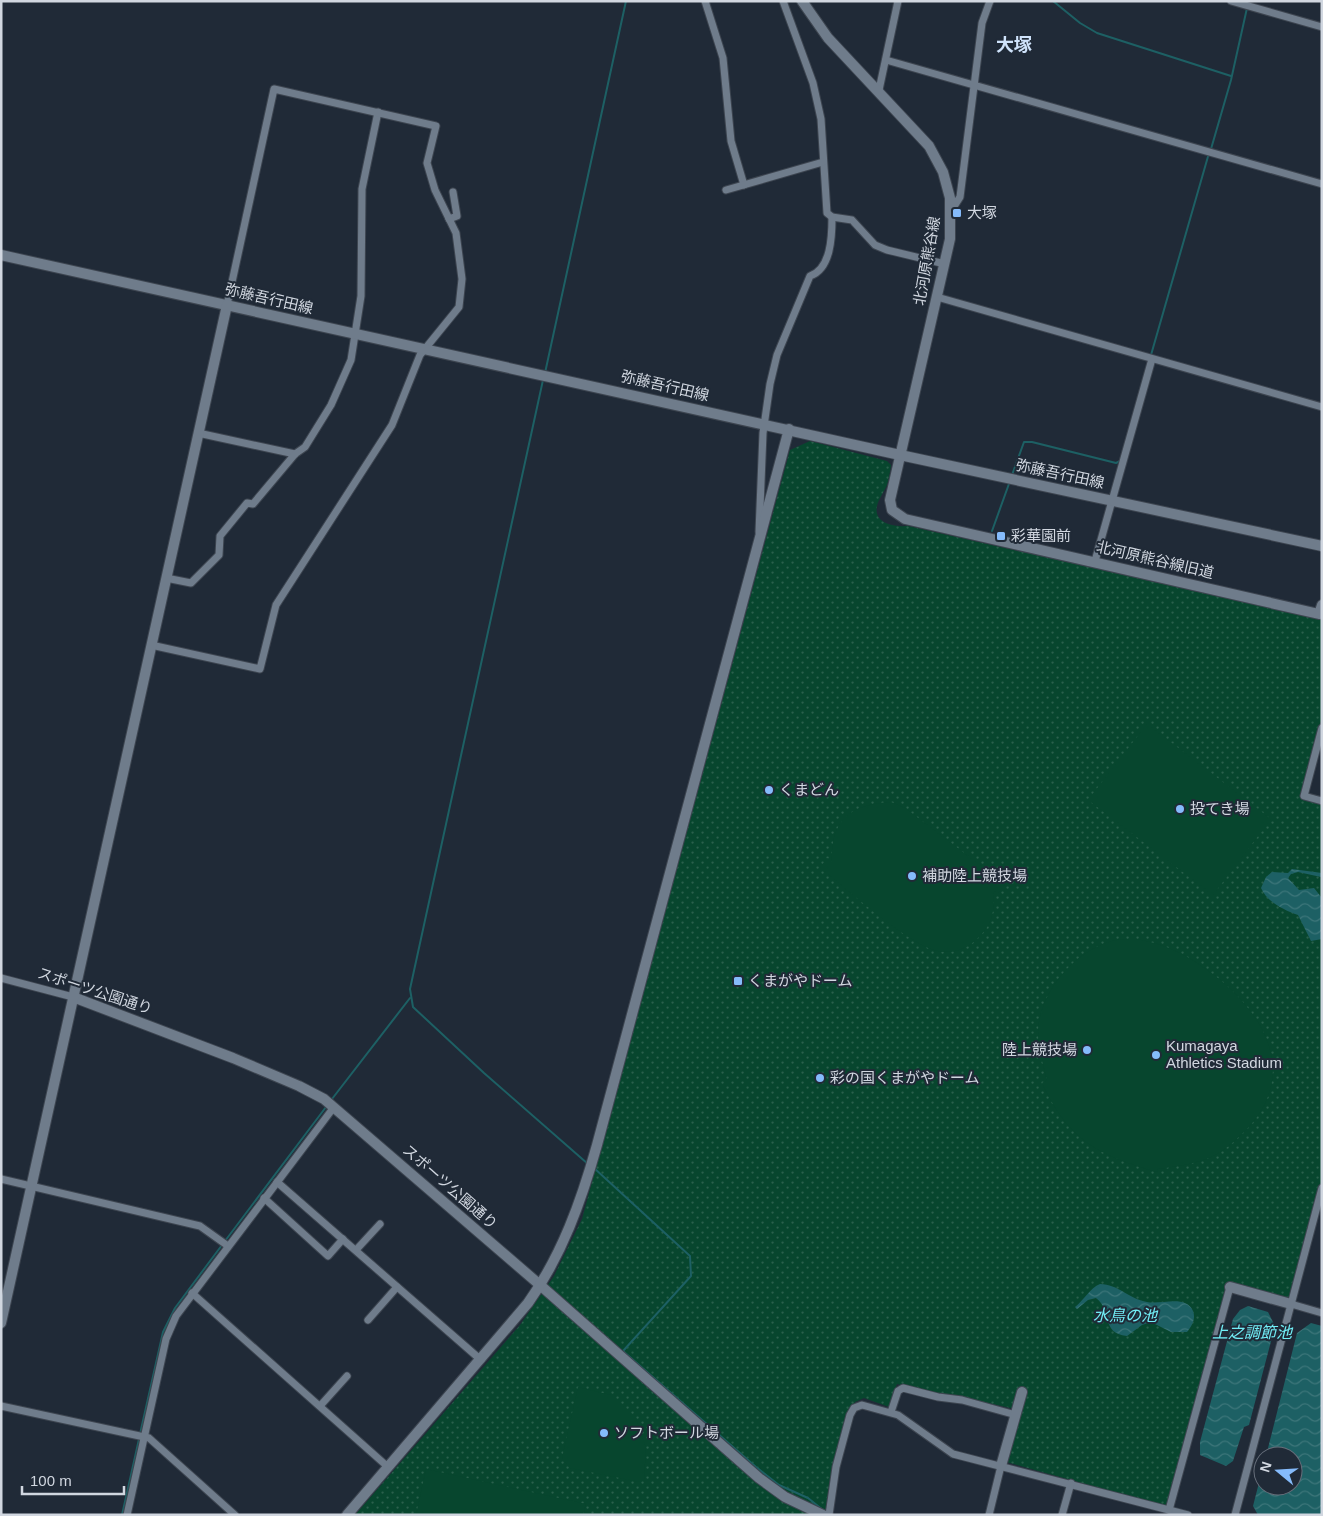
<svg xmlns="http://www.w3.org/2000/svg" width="1323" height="1516" viewBox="0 0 1323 1516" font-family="Arial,'Noto Sans JP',sans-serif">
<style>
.park{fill:url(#park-dots)}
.garden{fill:#07462e}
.water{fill:url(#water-waves)}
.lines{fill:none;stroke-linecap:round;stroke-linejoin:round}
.stream{stroke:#1d6064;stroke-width:2}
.street-casing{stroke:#3d4550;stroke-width:9}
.secondary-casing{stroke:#3d4550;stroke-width:12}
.street{stroke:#6f7c8b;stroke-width:7}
.secondary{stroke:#6f7c8b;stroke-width:10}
.poi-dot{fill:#85bbfb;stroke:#202a37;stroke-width:2}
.labels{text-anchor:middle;stroke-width:4;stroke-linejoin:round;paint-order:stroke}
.poi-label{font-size:15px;fill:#d1d7e0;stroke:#202a37;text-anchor:start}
.street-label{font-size:15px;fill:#d1d7e0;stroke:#202a37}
.water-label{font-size:16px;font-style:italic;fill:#71eef6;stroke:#202a37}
.quarter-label{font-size:18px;font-weight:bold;fill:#cfe3fb;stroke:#202a37}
</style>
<defs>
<pattern id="park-dots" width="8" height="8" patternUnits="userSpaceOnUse" patternTransform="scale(1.25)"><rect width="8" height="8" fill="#07462e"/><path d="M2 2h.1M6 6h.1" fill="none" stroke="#2a604c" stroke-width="1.8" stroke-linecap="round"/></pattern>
<pattern id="water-waves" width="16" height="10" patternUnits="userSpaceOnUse" patternTransform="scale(1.25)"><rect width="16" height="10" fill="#1d6064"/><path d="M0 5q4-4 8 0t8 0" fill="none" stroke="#3d767a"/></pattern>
</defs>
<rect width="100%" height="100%" fill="#202a37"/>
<!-- park -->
<path class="park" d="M 810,441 L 887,461 L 891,465 C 890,472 889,478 887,485 C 884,492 879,498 877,506 C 873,524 896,527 908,526 L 1322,620 L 1322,717 L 1300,798 L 1322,804 L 1322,1179 L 1290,1299 L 1228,1282 L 1167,1507 L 1006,1462 L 1019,1410 C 978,1400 937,1395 897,1384 L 889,1407 L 864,1398 L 855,1402 L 849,1415 L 828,1515 L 355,1515 L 520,1325 L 554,1276 L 582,1219 L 790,450 Z"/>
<!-- garden -->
<g class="garden">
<path d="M 1147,724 L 1271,819 L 1213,895 L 1088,800 Z"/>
<path d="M 891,802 L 905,808 L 1005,884 L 998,893 L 994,891 C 994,912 993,924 977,939 C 967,949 952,954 938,951 C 911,947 845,887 820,868 L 827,858 L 832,862 C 830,819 852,804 891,802 Z"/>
<path d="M 1136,939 C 1167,944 1189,956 1214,975 C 1264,1014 1298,1071 1249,1127 C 1239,1137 1229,1147 1217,1154 C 1199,1164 1178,1166 1158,1169 L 1157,1172 C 1098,1155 1069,1141 1042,1083 L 1047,1080 C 1043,1064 1038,1047 1038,1031 C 1040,992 1073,953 1109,942 C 1117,939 1127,939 1136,939 Z"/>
<path d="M 578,1387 L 611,1395 L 636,1418 L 646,1448 L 644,1479 L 640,1482 L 570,1468 L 562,1458 Z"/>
<path d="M 426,1469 L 586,1504 L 583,1515 L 416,1515 Z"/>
</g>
<!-- water -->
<g class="water">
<path d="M 1292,869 L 1322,873 L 1321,877 L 1298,872 L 1291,874 L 1288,878 L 1299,890 L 1314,888 L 1322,898 L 1322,939 L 1311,941 L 1298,915 C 1284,910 1267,902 1261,888 L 1266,877 L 1272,872 L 1288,873 Z"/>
<path d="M 1100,1284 C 1118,1284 1129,1299 1147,1302 C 1161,1305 1186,1294 1193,1311 C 1196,1319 1192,1326 1187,1332 L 1171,1332 L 1151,1322 L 1142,1325 L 1127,1336 C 1100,1333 1113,1311 1096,1298 L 1088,1300 L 1077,1309 L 1075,1307 C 1084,1300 1090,1288 1100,1284 Z"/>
<path d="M 1248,1306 L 1268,1312 L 1275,1326 L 1249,1425 L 1244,1427 L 1233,1461 L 1226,1466 L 1200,1455 L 1200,1442 L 1233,1319 L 1240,1310 Z"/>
<path d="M 1311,1323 L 1322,1326 L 1322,1515 L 1258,1515 L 1253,1506 L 1263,1467 L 1263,1486 L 1293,1486 L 1293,1456 L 1266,1456 L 1297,1333 Z"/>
</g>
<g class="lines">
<!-- stream -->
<g class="stream">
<path d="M 1053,1 L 1080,23 L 1097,33 L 1231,76"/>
<path d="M 1211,149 L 1231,80 L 1247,8"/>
<path d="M 1151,355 L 1209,153"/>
<path d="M 545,373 L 626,1"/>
<path d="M 543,380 L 410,989 L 413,1007 L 484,1073 L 588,1164"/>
<path d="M 1012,475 L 1024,442 L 1032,442 L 1116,463 L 1120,461"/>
<path d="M 992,531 L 1010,481"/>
<path d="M 332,1099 L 410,998"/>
<path d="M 594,1168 L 690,1256 L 691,1276 L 623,1351 L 756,1467 L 779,1485 L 808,1498 L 823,1510"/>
<path d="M 225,1241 L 326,1107"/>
<path d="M 140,1434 L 163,1332 L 175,1308 L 222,1245"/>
<path d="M 122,1515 L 139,1439"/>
</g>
<defs>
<g id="street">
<path d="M 705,1 L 723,58 L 731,141 L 744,185"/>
<path d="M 783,1 L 813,83 L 821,119 L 827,213 L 832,217 L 852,220 L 875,245 L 887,250 L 945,264"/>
<path d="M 1231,1 L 1322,27"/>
<path d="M 886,60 L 1322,184"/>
<path d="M 879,90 L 898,1"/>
<path d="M 726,190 L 823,162"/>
<path d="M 951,211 L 960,197 L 982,23 L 990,1"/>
<path d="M 449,219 L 457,216 L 453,192"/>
<path d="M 937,297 L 1322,407"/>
<path d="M 198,433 L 295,454"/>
<path d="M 759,532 L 763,433 L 770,384 L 777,355 L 810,276 C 831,269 832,237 832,217"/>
<path d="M 1095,561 L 1152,359"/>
<path d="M 166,578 L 191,583 L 219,555 L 220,536 L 247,503 L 253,504 L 295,454 L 305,447 L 331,405 L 351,360 L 361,296 L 362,189 L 378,112"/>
<path d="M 151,645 L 260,669 L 276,605 L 392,425 L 420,355 L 459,307 L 462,279 L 456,233 L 435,190 L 427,163 L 436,126 L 274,89 L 227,305"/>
<path d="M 1322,728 L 1304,796 L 1322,801"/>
<path d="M 1,978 L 73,997"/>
<path d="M 1,1179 L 200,1226 L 228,1246"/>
<path d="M 277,1182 L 481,1360"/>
<path d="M 264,1198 L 328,1256 L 343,1239"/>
<path d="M 356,1250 L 380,1224"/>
<path d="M 192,1293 L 388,1467"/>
<path d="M 1291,1304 L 1322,1313"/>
<path d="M 368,1320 L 397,1287"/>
<path d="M 1,1406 L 149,1438 L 235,1515"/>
<path d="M 320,1406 L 347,1376"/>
<path d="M 891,1412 L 898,1391 L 903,1388 L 938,1397 L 962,1400 L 1016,1415"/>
<path d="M 1169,1510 L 1188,1515"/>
<path d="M 127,1515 L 166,1339 L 176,1316 L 334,1107"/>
<path d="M 829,1515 L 836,1467 L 850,1415 L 854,1408 L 862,1405 L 898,1415 L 953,1454 L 1169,1510 L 1230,1287"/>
<path d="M 989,1515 L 1001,1466"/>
<path d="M 1062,1515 L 1071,1483"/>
<path d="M 1235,1515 L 1322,1188"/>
</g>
<g id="secondary">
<path d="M 802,1 L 828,38 L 929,146 L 943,172 L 950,198 L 950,239 L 890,500 L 892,510 L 905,519 L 1319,614 L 1322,605"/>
<path d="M 1,255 L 900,455 L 1322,546"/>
<path d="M 73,997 L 233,1058 L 299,1086 L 324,1099 L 540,1285 L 759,1478 L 785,1497 L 823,1515"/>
<path d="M 1230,1287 L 1291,1304"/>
<path d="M 1,1323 L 227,305"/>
<path d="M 1001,1466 L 1022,1392"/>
<path d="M 347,1515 L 528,1303 C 562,1255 581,1202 597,1145 L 789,429"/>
</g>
</defs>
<!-- street casing -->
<use href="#street" class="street-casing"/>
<!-- secondary casing -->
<use href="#secondary" class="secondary-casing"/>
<!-- street -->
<use href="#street" class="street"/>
<!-- secondary -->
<use href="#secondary" class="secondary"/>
</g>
<!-- markers -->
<g class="poi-dot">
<rect x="952" y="208" width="10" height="10" rx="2.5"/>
<rect x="996" y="531" width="10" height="10" rx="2.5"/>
<circle cx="769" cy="790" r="5"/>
<circle cx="1180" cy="809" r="5"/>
<circle cx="912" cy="876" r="5"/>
<rect x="733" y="976" width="10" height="10" rx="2.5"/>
<circle cx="1087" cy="1050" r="5"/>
<circle cx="1156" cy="1055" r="5"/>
<circle cx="820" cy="1078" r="5"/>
<circle cx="604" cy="1433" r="5"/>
</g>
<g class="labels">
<!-- poi labels -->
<g class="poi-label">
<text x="967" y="218">大塚</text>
<text x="1011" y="541">彩華園前</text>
<text x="779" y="795">くまどん</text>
<text x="1190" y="814">投てき場</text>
<text x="922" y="881">補助陸上競技場</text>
<text x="748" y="986">くまがやドーム</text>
<text x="1166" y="1051">Kumagaya<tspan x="1166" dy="17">Athletics Stadium</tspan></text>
<text x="1077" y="1055" text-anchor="end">陸上競技場</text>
<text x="830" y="1083">彩の国くまがやドーム</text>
<text x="614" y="1438">ソフトボール場</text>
</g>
<!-- street labels -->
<g class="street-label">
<text transform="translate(927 261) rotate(-80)" y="5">北河原熊谷線</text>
<text transform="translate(269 299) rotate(13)" y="5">弥藤吾行田線</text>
<text transform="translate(665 386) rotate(13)" y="5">弥藤吾行田線</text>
<text transform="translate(1060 474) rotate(12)" y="5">弥藤吾行田線</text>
<text transform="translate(1155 560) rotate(13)" y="5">北河原熊谷線旧道</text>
<text transform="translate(95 991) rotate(18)" y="5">スポーツ公園通り</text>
<text transform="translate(450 1187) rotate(41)" y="5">スポーツ公園通り</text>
</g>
<!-- water labels -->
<g class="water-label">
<text x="1125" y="1321">水鳥の池</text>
<text x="1252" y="1338">上之調節池</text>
</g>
<!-- quarter labels -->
<g class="quarter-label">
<text x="1014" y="51">大塚</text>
</g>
</g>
<!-- border -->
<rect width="1323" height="1516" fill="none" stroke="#d1d7e0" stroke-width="5"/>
<!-- north arrow -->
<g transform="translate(1278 1471) rotate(288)"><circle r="24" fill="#202a37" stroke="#676f7b"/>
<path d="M0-4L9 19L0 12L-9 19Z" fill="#85bbfb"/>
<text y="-8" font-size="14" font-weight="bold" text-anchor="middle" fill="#d1d7e0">N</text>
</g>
<!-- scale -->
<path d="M22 1486v8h102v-8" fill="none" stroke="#d1d7e0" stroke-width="2.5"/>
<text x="30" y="1486" font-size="15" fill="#d1d7e0" stroke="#202a37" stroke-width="4" paint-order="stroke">100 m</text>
</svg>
